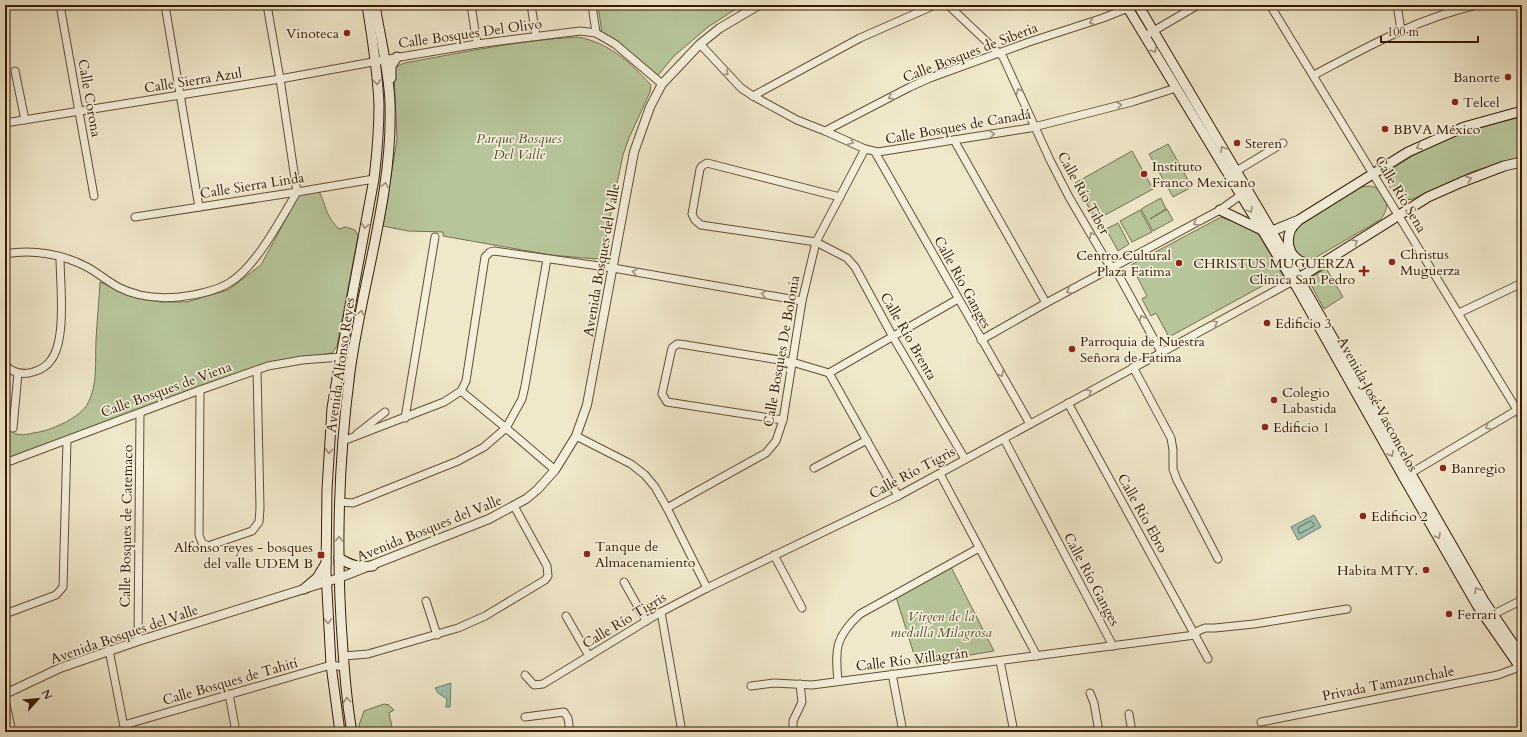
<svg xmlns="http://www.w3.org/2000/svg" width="1527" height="737" viewBox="0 0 1527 737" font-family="Cardo,serif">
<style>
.green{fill:#b6c69a;stroke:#76704e}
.water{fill:#9bc1b0;stroke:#737f6a}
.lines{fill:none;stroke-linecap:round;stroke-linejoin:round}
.shore{stroke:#686e58;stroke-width:1}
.stream{stroke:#737f6a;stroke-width:2}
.minor-casing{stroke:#644e33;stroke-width:9}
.tertiary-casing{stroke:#644e33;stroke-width:10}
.secondary-casing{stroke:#361b01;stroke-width:11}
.minor{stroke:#f5f0dd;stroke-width:7}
.tertiary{stroke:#f5f0dd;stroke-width:8}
.secondary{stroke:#f5f0dd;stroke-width:9}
.oneway{stroke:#9f907a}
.poi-dot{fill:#8f2418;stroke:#f5f0dd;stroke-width:1.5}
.labels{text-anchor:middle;stroke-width:3.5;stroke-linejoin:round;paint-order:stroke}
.poi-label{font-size:14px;fill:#361b01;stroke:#f5f0dd;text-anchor:start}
.street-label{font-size:14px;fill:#361b01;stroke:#f5f0dd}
.park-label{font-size:14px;font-style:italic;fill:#5c4e2f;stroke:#f5f0dd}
</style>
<rect width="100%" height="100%" fill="#f0e8ca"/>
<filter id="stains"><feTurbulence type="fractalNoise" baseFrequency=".005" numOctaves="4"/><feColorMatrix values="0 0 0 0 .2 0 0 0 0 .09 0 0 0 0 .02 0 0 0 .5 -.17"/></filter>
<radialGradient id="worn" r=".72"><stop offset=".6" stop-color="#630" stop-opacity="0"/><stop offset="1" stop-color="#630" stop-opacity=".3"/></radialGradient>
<!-- green -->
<g class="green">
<path d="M 598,5 L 742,5 L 708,27 L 674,56 L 659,74 L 655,76 L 602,34 Z"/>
<path d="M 578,37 C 609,43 630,62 651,85 L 650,92 L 629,138 L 623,155 L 603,251 L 599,258 L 596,259 L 551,255 L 443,236 L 443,232 L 408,231 L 383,226 L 397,139 L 394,72 L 396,67 L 404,63 C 461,53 519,40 578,37 Z"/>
<path d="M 1522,117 L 1522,157 L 1474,171 L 1413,199 C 1391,204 1380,177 1398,165 C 1433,141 1481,126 1522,117 Z"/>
<path d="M 1168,144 L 1192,187 L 1173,197 L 1149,154 Z"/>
<path d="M 1132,151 L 1153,189 L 1096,220 L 1075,183 Z"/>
<path d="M 1369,186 C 1388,188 1392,207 1380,220 L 1313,259 L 1309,260 L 1297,255 L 1290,240 L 1298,224 L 1360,187 Z"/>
<path d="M 316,188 C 322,194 324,204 327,212 C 330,219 334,224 339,229 L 346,227 L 355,230 L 358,236 L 337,346 L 332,353 L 273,362 L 5,459 L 5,423 C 15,439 22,435 39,432 C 54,429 81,417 88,403 C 98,385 95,359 96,340 C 97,320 99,301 100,282 L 133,296 L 161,302 L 187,302 L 228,290 L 261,265 L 300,193 Z"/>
<path d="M 1161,198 L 1166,209 L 1150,219 L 1167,209 L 1173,220 L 1153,231 L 1141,209 Z"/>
<path d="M 1140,210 L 1152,232 L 1132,242 L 1120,221 Z"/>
<path d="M 1221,217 L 1256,230 L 1285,279 L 1277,283 L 1275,279 L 1169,337 L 1156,313 L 1151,316 L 1142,299 L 1147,296 L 1131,265 Z"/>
<path d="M 1118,223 L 1129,244 L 1118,251 L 1106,229 Z"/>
<path d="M 1326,268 L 1343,297 L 1324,309 L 1309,281 L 1310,278 Z"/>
<path d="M 951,567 L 994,651 L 917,664 L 896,597 Z"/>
<path d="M 384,704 L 389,705 L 394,710 L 389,713 L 393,732 L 360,732 L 359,725 L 364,711 Z"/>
</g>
<!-- water -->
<g class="water">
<path d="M 1314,515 L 1321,527 L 1298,540 L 1291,527 Z"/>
<path d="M 451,683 L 450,707 L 446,707 L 447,699 L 438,693 L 435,688 Z"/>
</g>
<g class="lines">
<!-- shore -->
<path class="shore" d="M 1311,521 L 1314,524 L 1314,526 L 1301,533 L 1299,533 L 1298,528 Z"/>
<!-- stream -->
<g class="stream">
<path d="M 344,384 L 346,371"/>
<path d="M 334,563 L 335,553"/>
</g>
<defs>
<g id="minor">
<path d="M 60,5 L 94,196"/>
<path d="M 165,5 L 199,207"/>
<path d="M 471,5 L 477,44"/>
<path d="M 531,5 L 536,36"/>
<path d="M 592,5 L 596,33"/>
<path d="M 948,5 L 1003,57 L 1050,160 L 1069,197 L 1106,260 L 1118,274 L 1161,352"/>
<path d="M 1270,5 L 1522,418"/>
<path d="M 1397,5 L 1401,30"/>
<path d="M 1145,36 L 1198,5"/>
<path d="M 700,44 L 741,88 L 753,96 L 797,120 L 825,131 L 865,149 L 878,152 L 1030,128 L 1132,102 L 1176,88"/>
<path d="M 15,71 L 25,120"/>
<path d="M 1314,75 C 1367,47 1416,19 1477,5"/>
<path d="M 753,96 L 860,38 L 935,5"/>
<path d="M 5,123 L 280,79 L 400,57 L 477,44 L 580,31 L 596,33 L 615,44 L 662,84"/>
<path d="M 825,131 L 910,87 L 930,78 L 1029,42 L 1103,18 L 1128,8"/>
<path d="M 954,140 L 1046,303"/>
<path d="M 875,152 L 1030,424"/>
<path d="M 1233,173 L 1283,143"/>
<path d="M 840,197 L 707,163 L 702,166 L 700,169 L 692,214 L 695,220 L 701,225 L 816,242 L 847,258 L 855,267 L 893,337 L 965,459"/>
<path d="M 135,217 L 297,192 L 374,179"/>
<path d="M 5,254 C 32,249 63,254 87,267 C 98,273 107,281 118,287 C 137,297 157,299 179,297 C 195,295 214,292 229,283 C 256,267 280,220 297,192 L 280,79 L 267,5"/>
<path d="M 1459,313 L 1522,283"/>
<path d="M 981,340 L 1046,303 L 1220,210 L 1241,195"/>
<path d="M 5,365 C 13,373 23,375 33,372 C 40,370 47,366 51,360 C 67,339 60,283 60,257"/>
<path d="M 1133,367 L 1171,438 L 1173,450 L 1173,469 L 1177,480 L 1218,559"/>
<path d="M 829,373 L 958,299"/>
<path d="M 829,373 L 898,496"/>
<path d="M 200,390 L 199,535 L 202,543 L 208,546 L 252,531 L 259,522 L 260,508 L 257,370"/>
<path d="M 461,391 L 506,428 L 555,470"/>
<path d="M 1068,403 L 1208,659"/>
<path d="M 405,418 L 435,237"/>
<path d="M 783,420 L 667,402 L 662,394 L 672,348 L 677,344 L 680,344 L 792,362 L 829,373"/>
<path d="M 13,428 L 18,373"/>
<path d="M 357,434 L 385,412"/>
<path d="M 576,436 L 631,464 L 645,475 L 655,487 L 667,508 L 707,588"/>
<path d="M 1004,439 L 1113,646"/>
<path d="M 343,441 L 444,402 L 461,391 L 466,381 L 485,257 L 490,252 L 494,251 L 613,268 L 802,301"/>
<path d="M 5,463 L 200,390 L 268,366 L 302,360 L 341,357"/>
<path d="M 814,468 L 867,440"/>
<path d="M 1411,473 L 1522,407"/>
<path d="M 940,474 L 1037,656"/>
<path d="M 340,502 L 353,503 L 458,461 L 484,447 L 506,428 L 522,399 L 525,386 L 547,259"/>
<path d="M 667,508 L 766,453 L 776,441 L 783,420 L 802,301 L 816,242 L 865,149"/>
<path d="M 774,555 L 802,608"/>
<path d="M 624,582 L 646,621"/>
<path d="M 426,601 L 437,635"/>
<path d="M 661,612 L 682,732"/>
<path d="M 5,614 L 56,595 L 63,587 L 67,441"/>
<path d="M 566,616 L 589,656"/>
<path d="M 1490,616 L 1522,600"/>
<path d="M 1195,635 L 1198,631 L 1205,628 L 1215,628 L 1254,624 L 1347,609"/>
<path d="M 138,641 L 140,413"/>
<path d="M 109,650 L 125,732"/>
<path d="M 344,656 L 368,654 L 458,628 L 485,616 L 545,580 L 548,576 L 547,566 L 514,506"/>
<path d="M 1000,661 L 1014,732"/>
<path d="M 892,674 L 903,732"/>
<path d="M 525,675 L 534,685 L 543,684 L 661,612 L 707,588 L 898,496 L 1293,281"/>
<path d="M 838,681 C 835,649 835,637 860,614 L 979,548"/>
<path d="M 751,686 L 774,683 L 812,685 L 1195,635"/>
<path d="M 1090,693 L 1094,703 L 1099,732"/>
<path d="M 229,694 L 236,732"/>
<path d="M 5,700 L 12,732"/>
<path d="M 1129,714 L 1132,732"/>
<path d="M 525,717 L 564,712 L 568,718 L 570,732"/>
<path d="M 1261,722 L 1498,675 L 1522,666"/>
<path d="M 124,725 L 331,665 L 344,667"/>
<path d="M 793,732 L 793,721 L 802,702 L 800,684"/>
</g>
<path id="tertiary" d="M 5,694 L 60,668 L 138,641 L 339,578 L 489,519 L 526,499 L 537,490 L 555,470 L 576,436 L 587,405 L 634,152 L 650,107 L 662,84 L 700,44 L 720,28 L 759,5"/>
<g id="secondary">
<path d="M 1126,5 L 1299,291 L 1404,478 L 1477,605 L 1522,670"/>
<path d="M 1138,5 L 1264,218 L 1484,601 L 1522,657"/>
<path d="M 391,78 L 391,66 L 397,57"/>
<path d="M 1220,210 L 1262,230 L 1269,231 L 1277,229 L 1299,220 L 1408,152 L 1464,127 L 1522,111"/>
<path d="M 1297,222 C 1285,232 1285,253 1300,261 C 1306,264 1313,264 1319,264"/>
<path d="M 1294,281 L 1428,197 L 1462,182 L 1504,166 L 1522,162"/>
<path d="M 339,558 C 352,566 358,567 373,566"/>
<path d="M 304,589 L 317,578 L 326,563"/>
<path d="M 340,732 L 331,665 L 326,572 L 327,489 L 330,441 L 332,408 L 339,367 L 374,179 C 377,154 379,130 379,105 C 378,72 372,38 367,5"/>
<path d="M 352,732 C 347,705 345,679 343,651 C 336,559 338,464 350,372 C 362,282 393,195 390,103 C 389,71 380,37 375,5"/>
</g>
</defs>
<!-- minor casing -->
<use href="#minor" class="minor-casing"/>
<!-- tertiary casing -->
<use href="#tertiary" class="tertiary-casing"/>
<!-- secondary casing -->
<use href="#secondary" class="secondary-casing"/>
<!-- minor -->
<use href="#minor" class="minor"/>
<!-- tertiary -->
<use href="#tertiary" class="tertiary"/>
<!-- secondary -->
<use href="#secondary" class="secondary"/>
</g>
<!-- one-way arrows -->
<defs><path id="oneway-chevron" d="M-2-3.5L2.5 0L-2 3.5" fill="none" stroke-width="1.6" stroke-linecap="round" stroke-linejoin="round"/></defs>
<g class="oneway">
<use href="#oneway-chevron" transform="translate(1092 22) rotate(162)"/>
<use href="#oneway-chevron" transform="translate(1154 50) rotate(58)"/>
<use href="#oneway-chevron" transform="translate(726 73) rotate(46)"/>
<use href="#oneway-chevron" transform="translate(377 82) rotate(86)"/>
<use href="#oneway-chevron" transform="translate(1019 91) rotate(-115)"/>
<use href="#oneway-chevron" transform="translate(891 97) rotate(153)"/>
<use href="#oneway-chevron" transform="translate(1119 105) rotate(-14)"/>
<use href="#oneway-chevron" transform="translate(992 134) rotate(-9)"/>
<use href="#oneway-chevron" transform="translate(851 142) rotate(24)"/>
<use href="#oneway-chevron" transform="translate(1419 147) rotate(155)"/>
<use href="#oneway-chevron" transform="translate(1223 149) rotate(-121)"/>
<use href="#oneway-chevron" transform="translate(1469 179) rotate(-20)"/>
<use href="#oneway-chevron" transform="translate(385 185) rotate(-79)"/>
<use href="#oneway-chevron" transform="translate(1250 210) rotate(59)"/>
<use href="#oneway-chevron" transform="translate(1196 223) rotate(152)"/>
<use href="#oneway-chevron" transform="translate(365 226) rotate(101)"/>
<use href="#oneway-chevron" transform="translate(1092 235) rotate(-120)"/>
<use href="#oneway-chevron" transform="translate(1355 242) rotate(-32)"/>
<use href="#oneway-chevron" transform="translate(635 272) rotate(-170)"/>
<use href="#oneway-chevron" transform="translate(1069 291) rotate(153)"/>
<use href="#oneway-chevron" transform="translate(764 294) rotate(-170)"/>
<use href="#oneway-chevron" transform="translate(361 313) rotate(-79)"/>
<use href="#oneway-chevron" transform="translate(1142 318) rotate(-119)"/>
<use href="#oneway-chevron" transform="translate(1215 323) rotate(-29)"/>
<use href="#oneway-chevron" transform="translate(1001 374) rotate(60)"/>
<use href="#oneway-chevron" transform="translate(1089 392) rotate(-29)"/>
<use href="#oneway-chevron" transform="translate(1488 427) rotate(149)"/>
<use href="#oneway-chevron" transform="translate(329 451) rotate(93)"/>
<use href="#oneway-chevron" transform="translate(1391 454) rotate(61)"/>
<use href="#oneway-chevron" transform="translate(1438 536) rotate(60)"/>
<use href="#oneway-chevron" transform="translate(339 539) rotate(-89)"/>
<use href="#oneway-chevron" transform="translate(1477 590) rotate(-120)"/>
<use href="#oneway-chevron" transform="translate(328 621) rotate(88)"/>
<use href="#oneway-chevron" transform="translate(347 700) rotate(-95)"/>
</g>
<!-- markers -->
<g class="poi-dot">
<circle cx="347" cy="33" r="4"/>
<circle cx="1508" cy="77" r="4"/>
<circle cx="1455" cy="102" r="4"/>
<circle cx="1385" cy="129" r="4"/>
<circle cx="1237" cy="143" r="4"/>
<circle cx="1144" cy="174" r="4"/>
<circle cx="1392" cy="262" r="4"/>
<circle cx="1179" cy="263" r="4"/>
<path d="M1362 265h4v4h4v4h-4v4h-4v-4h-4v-4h4z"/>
<circle cx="1267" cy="323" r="4"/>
<circle cx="1072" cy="349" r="4"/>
<circle cx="1274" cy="400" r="4"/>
<circle cx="1265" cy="427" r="4"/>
<circle cx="1443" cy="468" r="4"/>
<circle cx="1363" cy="516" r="4"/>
<circle cx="587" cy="554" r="4"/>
<rect x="317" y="551" width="8" height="8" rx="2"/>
<circle cx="1426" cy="570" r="4"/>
<circle cx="1449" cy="614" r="4"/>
</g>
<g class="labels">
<!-- poi labels -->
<g class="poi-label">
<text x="339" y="38" text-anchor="end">Vinoteca</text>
<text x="1500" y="82" text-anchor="end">Banorte</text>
<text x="1463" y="107">Telcel</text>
<text x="1393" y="134">BBVA México</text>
<text x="1245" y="148">Steren</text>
<text x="1152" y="171">Instituto<tspan x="1152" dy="16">Franco Mexicano</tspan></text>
<text x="1400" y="259">Christus<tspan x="1400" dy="16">Muguerza</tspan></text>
<text x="1171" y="260" text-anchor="end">Centro Cultural<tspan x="1171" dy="16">Plaza Fatima</tspan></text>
<text x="1355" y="268" text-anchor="end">CHRISTUS MUGUERZA<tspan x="1355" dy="16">Clínica San Pedro</tspan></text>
<text x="1275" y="328">Edificio 3</text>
<text x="1080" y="346">Parroquia de Nuestra<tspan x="1080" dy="16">Señora de Fatima</tspan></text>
<text x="1282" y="397">Colegio<tspan x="1282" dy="16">Labastida</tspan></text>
<text x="1273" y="432">Edificio 1</text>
<text x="1451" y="473">Banregio</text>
<text x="1371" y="521">Edificio 2</text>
<text x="595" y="551">Tanque de<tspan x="595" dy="16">Almacenamiento</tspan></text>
<text x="313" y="552" text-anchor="end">Alfonso reyes - bosques<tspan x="313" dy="16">del valle UDEM B</tspan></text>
<text x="1418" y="575" text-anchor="end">Habita MTY.</text>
<text x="1457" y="619">Ferrari</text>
</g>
<!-- street labels -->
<g class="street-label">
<text transform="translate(470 33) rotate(-8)" y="5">Calle Bosques Del Olivo</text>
<text transform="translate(970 52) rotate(-21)" y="5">Calle Bosques de Siberia</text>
<text transform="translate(193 80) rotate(-9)" y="5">Calle Sierra Azul</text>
<text transform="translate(90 98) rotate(80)" y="5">Calle Corona</text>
<text transform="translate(958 126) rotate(-10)" y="5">Calle Bosques de Canadá</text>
<text transform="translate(252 185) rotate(-9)" y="5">Calle Sierra Linda</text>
<text transform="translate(1084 193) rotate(61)" y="5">Calle Río Tiber</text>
<text transform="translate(1401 194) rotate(59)" y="5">Calle Río Sena</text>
<text transform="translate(601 260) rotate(-80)" y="5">Avenida Bosques del Valle</text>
<text transform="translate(963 282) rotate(61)" y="5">Calle Río Ganges</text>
<text transform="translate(909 336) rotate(60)" y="5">Calle Río Brenta</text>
<text transform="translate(781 351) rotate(-80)" y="5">Calle Bosques De Bolonia</text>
<text transform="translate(340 365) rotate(-82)" y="5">Avenida Alfonso Reyes</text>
<text transform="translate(166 389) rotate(-20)" y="5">Calle Bosques de Viena</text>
<text transform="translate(1378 404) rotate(61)" y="5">Avenida José Vasconcelos</text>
<text transform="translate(912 472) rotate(-28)" y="5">Calle Río Tigris</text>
<text transform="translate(1143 513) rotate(61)" y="5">Calle Río Ebro</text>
<text transform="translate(126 526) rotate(-89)" y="5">Calle Bosques de Catemaco</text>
<text transform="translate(429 528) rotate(-22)" y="5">Avenida Bosques del Valle</text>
<text transform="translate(1092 579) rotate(62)" y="5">Calle Río Ganges</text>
<text transform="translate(624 620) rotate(-31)" y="5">Calle Río Tigris</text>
<text transform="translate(124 634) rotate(-19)" y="5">Avenida Bosques del Valle</text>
<text transform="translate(912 659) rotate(-7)" y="5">Calle Río Villagrán</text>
<text transform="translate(230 681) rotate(-16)" y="5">Calle Bosques de Tahití</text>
<text transform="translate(1388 683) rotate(-11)" y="5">Privada Tamazunchale</text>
</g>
<!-- park labels -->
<g class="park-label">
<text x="519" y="143">Parque Bosques<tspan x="519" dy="16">Del Valle</tspan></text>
<text x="941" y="621">Virgen de la<tspan x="941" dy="16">medalla Milagrosa</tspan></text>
</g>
</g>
<!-- margin -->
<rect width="1527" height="737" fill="none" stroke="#f0e8ca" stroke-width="20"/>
<rect x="6" y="6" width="1515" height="725" fill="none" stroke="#361b01" stroke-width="2"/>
<rect x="10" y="10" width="1507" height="717" fill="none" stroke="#361b01"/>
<!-- north arrow -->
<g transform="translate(38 699) rotate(63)" stroke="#f5f0dd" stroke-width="3" paint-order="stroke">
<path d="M0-3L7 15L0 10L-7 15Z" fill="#361b01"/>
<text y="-6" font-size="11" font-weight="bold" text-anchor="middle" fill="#361b01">N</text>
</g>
<!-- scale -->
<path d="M1381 36v6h97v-6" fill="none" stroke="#361b01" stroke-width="2"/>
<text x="1387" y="36" font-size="12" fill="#361b01" stroke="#f5f0dd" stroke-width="3" paint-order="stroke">100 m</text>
<rect width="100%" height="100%" filter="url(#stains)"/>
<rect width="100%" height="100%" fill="url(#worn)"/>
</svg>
